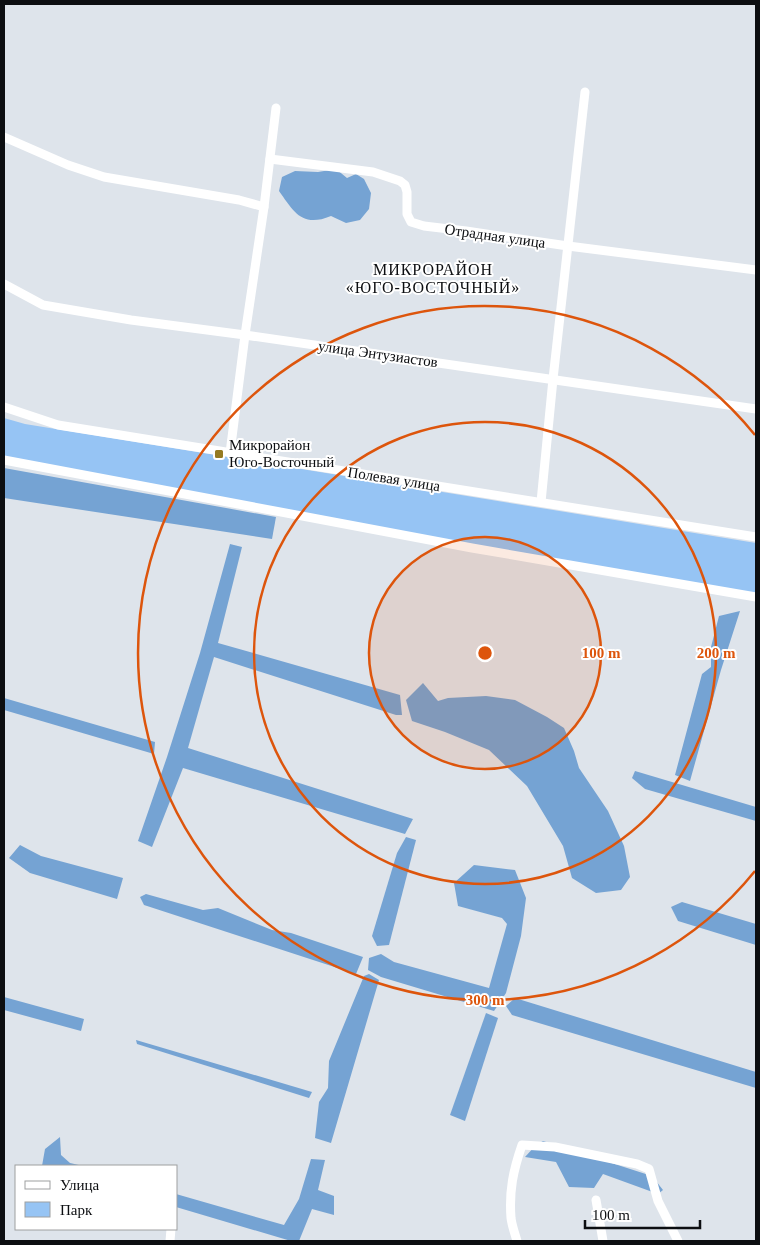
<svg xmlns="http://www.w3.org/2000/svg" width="760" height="1245" viewBox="0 0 760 1245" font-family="'Times New Roman',serif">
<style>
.green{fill:#96c4f4}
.forest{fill:#75a3d3}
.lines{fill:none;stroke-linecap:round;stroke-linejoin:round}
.minor{stroke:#fff;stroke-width:9}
.ring{fill:none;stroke:#dd550c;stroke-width:2.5}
.poi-dot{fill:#957b23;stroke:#fff;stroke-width:2}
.labels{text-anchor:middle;stroke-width:4;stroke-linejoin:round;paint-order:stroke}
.street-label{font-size:15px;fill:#0c0e11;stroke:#fff}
.poi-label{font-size:15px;fill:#0c0e11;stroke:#fff;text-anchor:start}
.neighbourhood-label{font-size:16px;letter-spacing:1px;fill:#0c0e11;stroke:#fff}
.centre{fill:#dd550c;stroke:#fff;stroke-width:2.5}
.ring-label{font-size:15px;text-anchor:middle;font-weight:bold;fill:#dd550c;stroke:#fff;stroke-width:4;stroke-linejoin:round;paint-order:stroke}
</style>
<rect width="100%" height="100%" fill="#dee4eb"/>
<!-- green -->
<path class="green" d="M 4,418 L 25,424 L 756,543 L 756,599 L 4,461 Z"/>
<!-- forest -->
<g class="forest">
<path d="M 336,169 L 347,178 L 356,174 L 364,179 L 371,193 L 369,209 L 360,220 L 346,223 L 331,216 C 302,228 294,212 279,191 L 282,177 L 295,171 L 318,172 Z"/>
<path d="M 4,468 L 276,517 L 272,539 L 4,498 Z"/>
<path d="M 230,544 L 242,547 L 218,643 L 400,695 L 402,715 L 396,715 L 214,657 L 188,748 L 413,819 L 405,834 L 183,768 L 152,847 L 138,841 L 167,757 L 200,653 Z"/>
<path d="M 740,611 L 721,670 L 690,781 L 675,775 L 702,674 L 711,667 L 711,647 L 719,616 Z"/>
<path d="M 423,683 L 438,701 L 448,698 L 486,696 L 515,700 L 547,717 L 564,728 L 574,751 L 579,768 L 608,811 L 624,846 L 630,877 L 621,890 L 596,893 L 572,878 L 563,846 L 527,786 L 489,750 L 445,732 L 412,721 L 406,700 Z"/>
<path d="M 4,698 L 155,742 L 154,754 L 4,710 Z"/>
<path d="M 635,771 L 756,807 L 756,821 L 645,789 L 632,778 Z"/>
<path d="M 406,837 L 416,840 L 389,945 L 377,946 L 372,936 L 397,853 Z"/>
<path d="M 20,845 L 41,856 L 123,878 L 117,899 L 30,873 L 9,858 Z"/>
<path d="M 474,865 L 515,870 L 526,898 L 521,936 L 506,993 L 494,1011 L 381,977 L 368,970 L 369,958 L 381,954 L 394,962 L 489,988 L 507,924 L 502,918 L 458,906 L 454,883 Z"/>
<path d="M 146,894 L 203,910 L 218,908 L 272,930 L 291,933 L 363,957 L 356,974 L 144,905 L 140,897 Z"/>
<path d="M 682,902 L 756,924 L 756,945 L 678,921 L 671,907 Z"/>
<path d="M 369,974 L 379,980 L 331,1143 L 315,1138 L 319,1102 L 328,1088 L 329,1061 L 364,976 Z"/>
<path d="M 4,997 L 84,1019 L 81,1031 L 4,1010 Z"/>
<path d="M 515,998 L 756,1072 L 756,1088 L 512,1015 L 506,1006 Z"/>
<path d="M 486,1013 L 498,1018 L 465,1121 L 450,1115 Z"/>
<path d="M 136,1040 L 312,1092 L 309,1098 L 137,1044 Z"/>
<path d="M 60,1137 L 61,1155 L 70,1163 L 83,1166 L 42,1166 L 45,1149 Z"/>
<path d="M 543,1141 L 652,1176 L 663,1190 L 658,1194 L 603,1174 L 594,1188 L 569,1187 L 556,1162 L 525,1157 L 536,1145 Z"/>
<path d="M 311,1159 L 325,1160 L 318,1190 L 334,1196 L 334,1215 L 312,1209 L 299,1241 L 291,1241 L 176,1207 L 176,1194 L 284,1225 L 299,1199 Z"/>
</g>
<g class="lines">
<!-- minor -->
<g class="minor">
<path d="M 4,137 L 68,165 L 104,177 L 239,200 L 264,207"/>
<path d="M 270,159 L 373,172 L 400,181 L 405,185 L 407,192 L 407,214 L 411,222 L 424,226 L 466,231 L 568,246 L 756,270"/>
<path d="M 4,284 L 43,305 L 131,320 L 245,335 L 756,409"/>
<path d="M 4,407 L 58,425 L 756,537"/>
<path d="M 230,453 L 245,335 L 264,207 L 276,108"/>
<path d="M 4,460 L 472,548 L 756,597"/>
<path d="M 541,502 L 553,379 L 585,92"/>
<path d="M 596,1200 L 603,1241"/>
<path d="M 170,1241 L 171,1229"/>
<path d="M 517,1241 C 515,1234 512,1226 511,1218 C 509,1191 513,1171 522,1145 L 555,1147 L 637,1164 L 649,1169 L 658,1201 L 678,1241"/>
</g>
</g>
<!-- distance rings -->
<circle cx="485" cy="653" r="116" fill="#dd550c" fill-opacity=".12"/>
<g class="ring">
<circle cx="485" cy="653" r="116"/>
<circle cx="485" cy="653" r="231"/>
<path d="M755 871A347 347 0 1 1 755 435"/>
</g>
<!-- markers -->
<rect class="poi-dot" x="214" y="449" width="10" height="10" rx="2.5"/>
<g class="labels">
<!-- street labels -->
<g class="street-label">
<text transform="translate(495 236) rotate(8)" y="5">Отрадная улица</text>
<text transform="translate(378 354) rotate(8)" y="5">улица Энтузиастов</text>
<text transform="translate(394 479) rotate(9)" y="5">Полевая улица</text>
</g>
<!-- poi labels -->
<g class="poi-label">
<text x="229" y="450">Микрорайон<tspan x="229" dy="17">Юго-Восточный</tspan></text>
</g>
<!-- neighbourhood labels -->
<g class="neighbourhood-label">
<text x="433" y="275">МИКРОРАЙОН<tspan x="433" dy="18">«ЮГО-ВОСТОЧНЫЙ»</tspan></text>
</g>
</g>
<circle cx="485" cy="653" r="8" class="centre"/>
<g class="ring-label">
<text x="601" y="658">100 m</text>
<text x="716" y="658">200 m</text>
<text x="485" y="1005">300 m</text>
</g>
<!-- border -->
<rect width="760" height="1245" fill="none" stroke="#0c0e11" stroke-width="10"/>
<!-- legend -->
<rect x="15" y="1165" width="162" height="65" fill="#ffffff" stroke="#9e9fa0"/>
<rect x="25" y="1181" width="25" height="8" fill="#ffffff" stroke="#9e9fa0"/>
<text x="60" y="1190" font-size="15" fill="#0c0e11">Улица</text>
<rect x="25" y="1202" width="25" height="15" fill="#96c4f4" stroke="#9e9fa0"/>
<text x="60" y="1215" font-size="15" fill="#0c0e11">Парк</text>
<!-- scale -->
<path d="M585 1220v8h115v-8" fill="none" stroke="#0c0e11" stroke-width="2.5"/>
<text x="592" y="1220" font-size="15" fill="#0c0e11" stroke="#ffffff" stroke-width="4" paint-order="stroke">100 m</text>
</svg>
